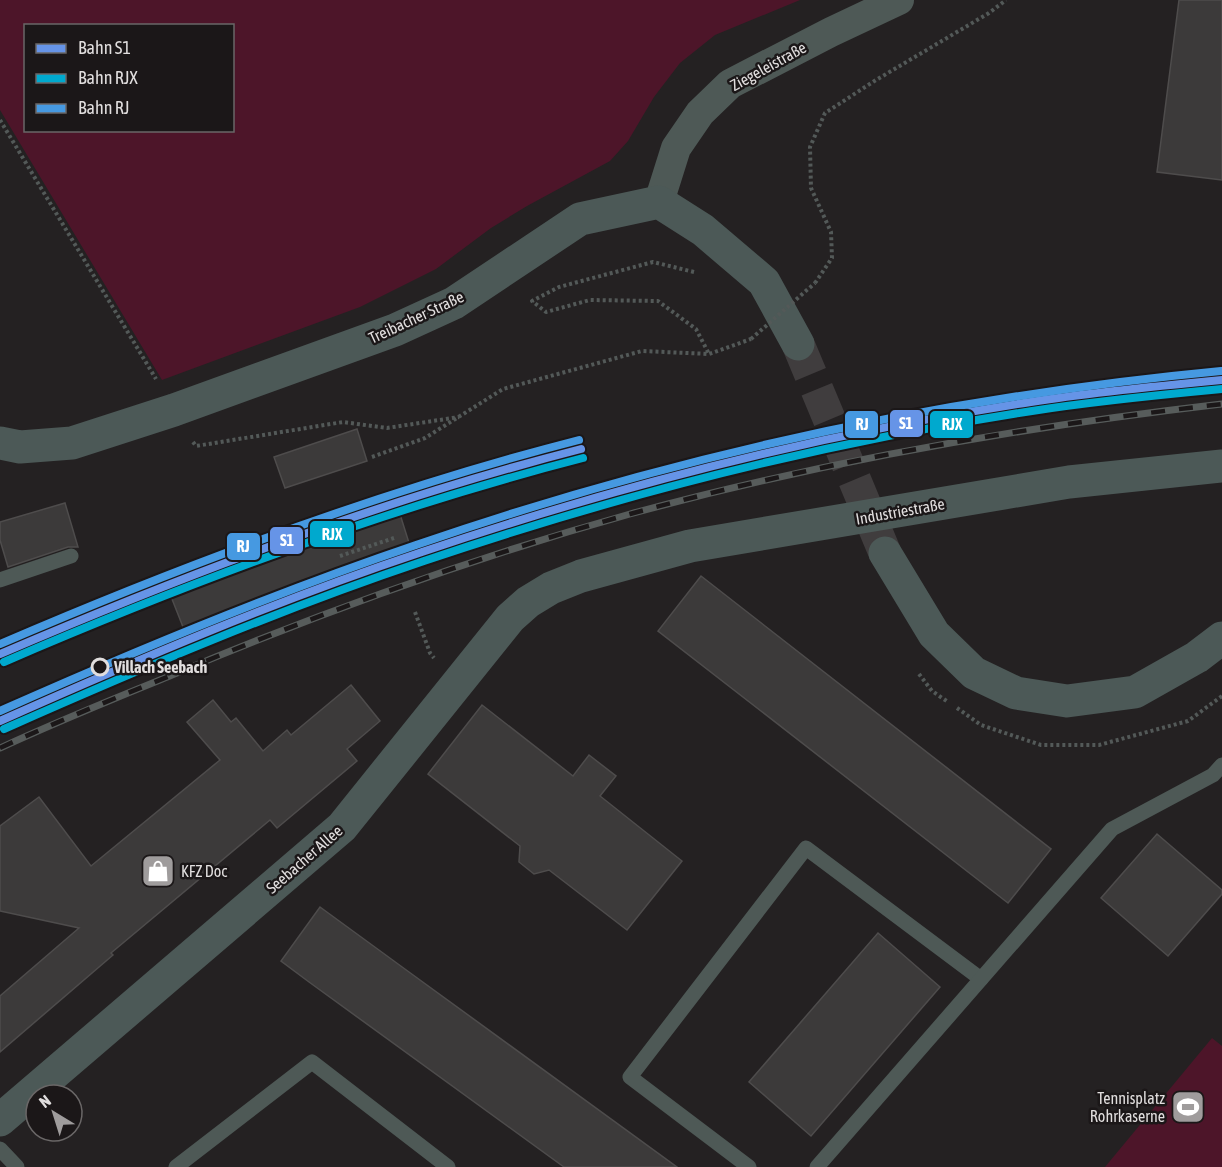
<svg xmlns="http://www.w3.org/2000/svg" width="1222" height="1167" viewBox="0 0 1222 1167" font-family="'Asap Condensed',sans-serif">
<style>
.green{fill:#4d1529;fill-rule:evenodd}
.building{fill:#3c3a3a;stroke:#4e4c4c;stroke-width:1.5}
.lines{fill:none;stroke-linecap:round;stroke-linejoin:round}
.secondary-tunnel{stroke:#403d3e;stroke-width:33;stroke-dasharray:33 16;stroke-linecap:butt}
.path{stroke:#535958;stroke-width:4;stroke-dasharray:3 3;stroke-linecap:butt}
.lane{stroke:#4e5956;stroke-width:15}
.street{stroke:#4e5956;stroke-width:30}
.secondary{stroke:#4c5957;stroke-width:33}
.rail-casing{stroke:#575c5b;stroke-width:7}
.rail{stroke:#1b1718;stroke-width:4.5;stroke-dasharray:14;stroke-linecap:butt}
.path-bridge{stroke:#535958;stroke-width:4;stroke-dasharray:3 3;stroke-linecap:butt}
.rail-1-casing{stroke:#1b1718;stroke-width:12}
.rail-2-casing{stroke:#1b1718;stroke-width:12}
.rail-3-casing{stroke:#1b1718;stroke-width:12}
.rail-1{stroke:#6694e7;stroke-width:8}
.rail-2{stroke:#00a9ce;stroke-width:8}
.rail-3{stroke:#4699e1;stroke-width:8}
.stop-dot{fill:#1b1718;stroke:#e1dede;stroke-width:3}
.labels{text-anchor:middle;stroke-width:5;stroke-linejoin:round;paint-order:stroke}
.street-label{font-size:16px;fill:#e1dede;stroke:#1b1718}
.stop-label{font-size:16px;font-weight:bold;fill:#e1dede;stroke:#1b1718;text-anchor:start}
.poi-label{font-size:16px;fill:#e1dede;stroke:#1b1718;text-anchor:start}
.line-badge{stroke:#1b1718;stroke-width:2}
.badge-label{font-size:16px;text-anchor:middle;font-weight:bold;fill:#fff}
</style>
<rect width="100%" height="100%" fill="#242122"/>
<!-- green -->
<g class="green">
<path d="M 0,0 L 800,0 L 715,35 L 680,63 L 654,97 L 628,141 L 610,161 L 527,206 L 491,228 L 436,269 L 360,307 L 162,380 L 0,110 ZM 26,26 L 232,26 L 232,130 L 26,130 Z"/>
<path d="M 1212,1038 L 1222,1046 L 1222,1167 L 1105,1167 Z"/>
</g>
<!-- building -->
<g class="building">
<path d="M 1179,0 L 1222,0 L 1222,180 L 1157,172 Z"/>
<path d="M 357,429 L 367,461 L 285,488 L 274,457 Z"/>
<path d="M 65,503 L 78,547 L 68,547 L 8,567 L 0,540 L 0,522 Z"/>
<path d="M 399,511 L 410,546 L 185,632 L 170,594 Z"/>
<path d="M 701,576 L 1051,849 L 1008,903 L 658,631 Z"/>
<path d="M 351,685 L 380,721 L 347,749 L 357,761 L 277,828 L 270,820 L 111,953 L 113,955 L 0,1052 L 0,996 L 79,928 L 0,911 L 0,826 L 39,797 L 91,866 L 220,760 L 187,722 L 213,700 L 231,722 L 236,718 L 263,751 L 287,730 L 291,735 Z"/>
<path d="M 482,705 L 573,776 L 589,755 L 616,776 L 600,796 L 682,861 L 627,930 L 549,870 L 534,874 L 519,862 L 520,846 L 428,774 Z"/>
<path d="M 1157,834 L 1222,890 L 1222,894 L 1168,956 L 1101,898 Z"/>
<path d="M 320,907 L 409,972 L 677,1167 L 564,1167 L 309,982 L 281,961 Z"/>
<path d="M 878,933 L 940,987 L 811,1136 L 749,1082 Z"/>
</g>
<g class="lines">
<!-- secondary-tunnel -->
<path class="secondary-tunnel" d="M 798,344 L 885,553"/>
<!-- path -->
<g class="path">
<path d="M 0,120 L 156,379"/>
<path d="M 694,272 L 653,262 L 559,287 L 532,301 L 546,312 L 590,300 L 658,301 L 696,329 L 709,354"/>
<path d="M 815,283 L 832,258 L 831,232 L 811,188 L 810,147 L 825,113 L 876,80 L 989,13 L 1006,0"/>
<path d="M 193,442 L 196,446 L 343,422 L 387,428 L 459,417"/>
<path d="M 372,457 L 425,438 L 503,389 L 642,351 L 709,354 L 751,339"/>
<path d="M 340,556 L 394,538"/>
<path d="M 415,612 L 430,653 L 434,658"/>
<path d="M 919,674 L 932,691 L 948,702"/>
<path d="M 957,708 L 981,725 L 1041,745 L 1099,745 L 1188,721 L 1222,696"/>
</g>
<!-- lane -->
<g class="lane">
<path d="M 0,580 L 71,556"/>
<path d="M 0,1149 L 17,1167"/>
<path d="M 176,1167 L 312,1062 L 448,1167"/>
<path d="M 749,1167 L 630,1077 L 806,848 L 981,979"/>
<path d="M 817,1167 L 1112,829 L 1213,775 L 1222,765"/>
</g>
<!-- street -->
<path class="street" d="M 659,202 L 676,148 L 700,113 L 730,84 L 831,32 L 899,0"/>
<!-- secondary -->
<g class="secondary">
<path d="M 0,443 L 20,447 L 72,443 L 174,410 L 395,330 L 454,303 L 580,219 L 659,202 L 703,230 L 764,282 L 798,344"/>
<path d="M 885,553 L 934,634 L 974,673 L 1016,693 L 1067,701 L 1135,692 L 1197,657 L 1222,638"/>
<path d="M 0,1120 L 342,827 L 510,618 L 528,602 L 551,588 L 581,576 L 690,546 L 1069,482 L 1222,466"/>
</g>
<defs>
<path id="rail" d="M 0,748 C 58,721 118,697 177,673 C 325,611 476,557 630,514 C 824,461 1022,427 1222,404"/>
</defs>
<!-- rail casing -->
<use href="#rail" class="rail-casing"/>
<!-- rail -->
<use href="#rail" class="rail"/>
<!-- path-bridge -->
<path class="path-bridge" d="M 751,339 L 815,283"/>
<defs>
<g id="rail-1">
<path d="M 0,654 C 189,573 382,500 581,449"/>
<path d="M 0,721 C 139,659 278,600 422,552 C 620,485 825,433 1031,402 C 1094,392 1158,386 1222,380"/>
</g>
<g id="rail-2">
<path d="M 4,662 C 192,581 384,509 583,458"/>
<path d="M 4,729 C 142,668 281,609 424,561 C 622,494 826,442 1032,411 C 1095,401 1158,395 1222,389"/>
</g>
<g id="rail-3">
<path d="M 0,644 C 188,563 380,491 579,440"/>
<path d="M 0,711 C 137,650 274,593 416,545 C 677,455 946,397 1221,371"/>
</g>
</defs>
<!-- rail-1 casing -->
<use href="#rail-1" class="rail-1-casing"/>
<!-- rail-2 casing -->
<use href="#rail-2" class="rail-2-casing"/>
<!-- rail-3 casing -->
<use href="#rail-3" class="rail-3-casing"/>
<!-- rail-1 -->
<use href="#rail-1" class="rail-1"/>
<!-- rail-2 -->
<use href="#rail-2" class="rail-2"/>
<!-- rail-3 -->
<use href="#rail-3" class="rail-3"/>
</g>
<!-- icons -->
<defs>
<symbol id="shop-square" viewBox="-11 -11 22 22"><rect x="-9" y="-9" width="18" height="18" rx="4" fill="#9f9c9c" stroke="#1b1718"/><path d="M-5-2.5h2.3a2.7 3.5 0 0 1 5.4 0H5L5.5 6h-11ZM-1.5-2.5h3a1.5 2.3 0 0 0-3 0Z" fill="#fff"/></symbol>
<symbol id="stadium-square" viewBox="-11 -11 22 22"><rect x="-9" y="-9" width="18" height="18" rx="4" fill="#9f9c9c" stroke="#1b1718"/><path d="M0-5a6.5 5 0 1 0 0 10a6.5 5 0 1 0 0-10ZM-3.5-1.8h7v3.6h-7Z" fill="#fff"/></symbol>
</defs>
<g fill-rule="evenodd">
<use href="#shop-square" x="139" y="852" width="38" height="38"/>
<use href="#stadium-square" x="1169" y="1088" width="38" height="38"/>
</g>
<!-- markers -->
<circle class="stop-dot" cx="100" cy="667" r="8"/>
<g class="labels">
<!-- street labels -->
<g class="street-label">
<text transform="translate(768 66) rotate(-29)" y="6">Ziegeleistraße</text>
<text transform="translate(416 317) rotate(-25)" y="6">Treibacher Straße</text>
<text transform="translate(900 511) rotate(-10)" y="6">Industriestraße</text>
<text transform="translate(304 859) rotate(-41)" y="6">Seebacher Allee</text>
</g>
<!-- stop labels -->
<g class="stop-label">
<text x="114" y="673">Villach Seebach</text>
</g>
<!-- poi labels -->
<g class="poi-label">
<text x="181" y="877">KFZ Doc</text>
<text x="1165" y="1104" text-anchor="end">Tennisplatz<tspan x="1165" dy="18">Rohrkaserne</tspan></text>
</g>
</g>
<g class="line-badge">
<rect x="889" y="409" width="35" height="29" rx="6" fill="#6694e7"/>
<rect x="929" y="410" width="45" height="29" rx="6" fill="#00a9ce"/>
<rect x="844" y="410" width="35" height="29" rx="6" fill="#4699e1"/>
<rect x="309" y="520" width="46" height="28" rx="6" fill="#00a9ce"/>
<rect x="269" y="526" width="35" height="29" rx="6" fill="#6694e7"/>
<rect x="226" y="532" width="35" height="29" rx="6" fill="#4699e1"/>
</g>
<g class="badge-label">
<text x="906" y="429">S1</text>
<text x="952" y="430">RJX</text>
<text x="862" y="430">RJ</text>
<text x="332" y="540">RJX</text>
<text x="287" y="546">S1</text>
<text x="243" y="552">RJ</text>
</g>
<!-- legend -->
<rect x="24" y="24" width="210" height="108" fill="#1b1718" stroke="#6a6767" stroke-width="1.5"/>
<rect x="36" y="44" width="30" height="9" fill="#6694e7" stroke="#6a6767" stroke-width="1.5"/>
<text x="78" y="54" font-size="18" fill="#e1dede">Bahn S1</text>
<rect x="36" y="74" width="30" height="9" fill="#00a9ce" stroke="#6a6767" stroke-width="1.5"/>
<text x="78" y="84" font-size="18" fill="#e1dede">Bahn RJX</text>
<rect x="36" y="104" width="30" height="9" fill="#4699e1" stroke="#6a6767" stroke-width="1.5"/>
<text x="78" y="114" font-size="18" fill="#e1dede">Bahn RJ</text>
<!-- north arrow -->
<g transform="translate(54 1113) rotate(322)"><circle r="28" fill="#1b1718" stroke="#6a6767" stroke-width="1.5"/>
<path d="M0-4.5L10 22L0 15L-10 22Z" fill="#9f9c9c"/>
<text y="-9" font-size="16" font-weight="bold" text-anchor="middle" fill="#e1dede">N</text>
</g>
</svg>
